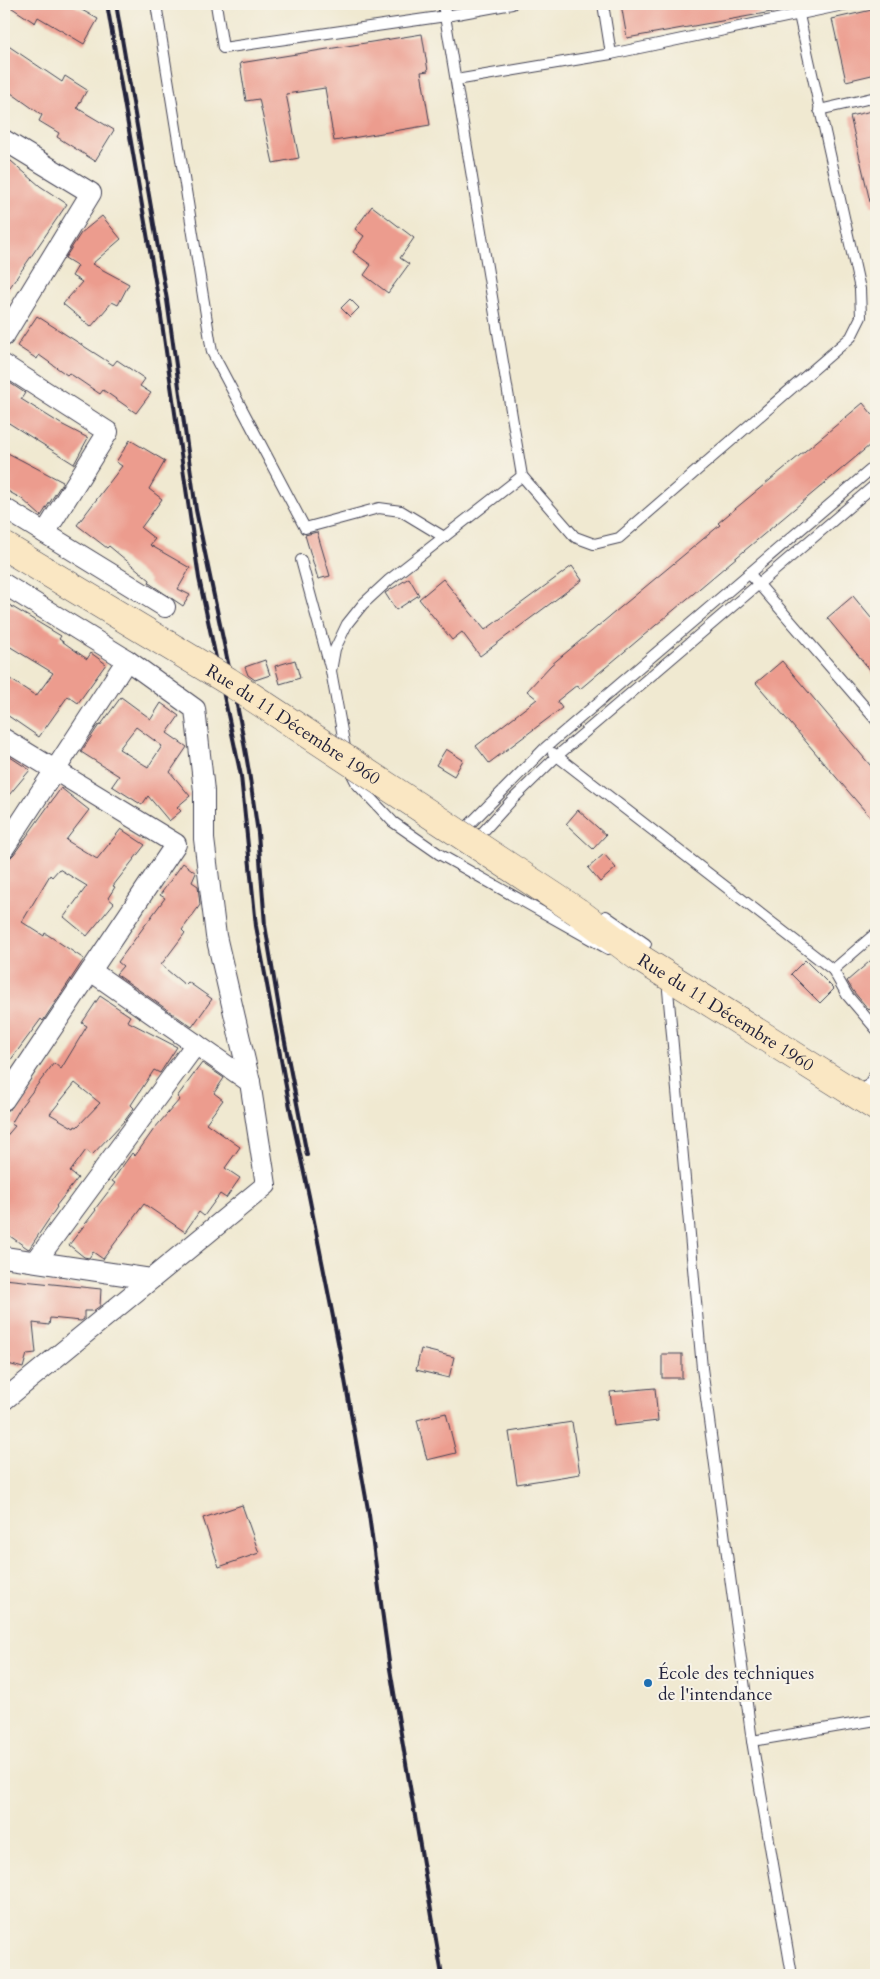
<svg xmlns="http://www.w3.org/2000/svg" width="880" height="1979" viewBox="0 0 880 1979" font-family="Cardo,serif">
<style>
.building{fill:#ec9c8e;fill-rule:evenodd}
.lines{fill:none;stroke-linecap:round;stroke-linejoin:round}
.lane-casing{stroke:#414052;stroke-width:12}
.street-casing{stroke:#414052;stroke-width:22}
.secondary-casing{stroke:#414052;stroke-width:29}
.lane{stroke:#fff;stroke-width:10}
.street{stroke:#fff;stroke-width:20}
.secondary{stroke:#fae7c3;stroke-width:28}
.rail{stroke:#22223b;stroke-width:4}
.secondary-bridge-casing{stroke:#414052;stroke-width:29;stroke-linecap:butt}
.secondary-bridge{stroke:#fae7c3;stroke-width:28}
.poi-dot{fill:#1f6fb2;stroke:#f7f3e8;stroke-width:2}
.labels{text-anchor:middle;stroke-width:4;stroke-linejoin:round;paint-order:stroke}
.street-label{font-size:18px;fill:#22223b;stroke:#f7f3e8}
.poi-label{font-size:18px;fill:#22223b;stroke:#f7f3e8;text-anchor:start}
</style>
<rect width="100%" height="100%" fill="#f7f3e8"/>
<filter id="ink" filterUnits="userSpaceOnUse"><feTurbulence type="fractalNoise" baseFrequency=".02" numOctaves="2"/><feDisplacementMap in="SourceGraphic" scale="10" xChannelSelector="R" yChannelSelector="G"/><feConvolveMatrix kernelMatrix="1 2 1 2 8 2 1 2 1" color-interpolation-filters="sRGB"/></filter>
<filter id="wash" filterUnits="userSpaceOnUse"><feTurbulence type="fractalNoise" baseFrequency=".0096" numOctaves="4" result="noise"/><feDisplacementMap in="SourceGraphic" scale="20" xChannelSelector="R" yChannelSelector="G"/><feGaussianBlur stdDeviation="1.12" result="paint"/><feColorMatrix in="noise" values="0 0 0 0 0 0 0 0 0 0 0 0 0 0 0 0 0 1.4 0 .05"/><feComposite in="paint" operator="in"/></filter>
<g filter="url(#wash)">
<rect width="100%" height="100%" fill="#f0e9d1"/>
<g id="blocks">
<!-- building -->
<g class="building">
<path d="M 6,4 L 71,4 L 98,19 L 84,44 L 38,17 L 35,23 Z"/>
<path d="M 621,4 L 777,4 L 777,11 L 627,38 Z"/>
<path d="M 876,9 L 876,74 L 846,81 L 832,19 Z"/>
<path d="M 422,34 L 428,71 L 421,72 L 430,125 L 334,141 L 325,88 L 286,94 L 299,158 L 273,163 L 259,99 L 246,101 L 240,63 Z"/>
<path d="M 4,43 L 62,82 L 65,76 L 87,90 L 77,108 L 114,130 L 95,161 L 57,137 L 59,133 L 39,121 L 42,115 L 4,88 Z"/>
<path d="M 876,110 L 876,206 L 871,206 L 850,116 Z"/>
<path d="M 4,155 L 40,186 L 67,204 L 4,296 Z"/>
<path d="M 372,206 L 414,238 L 400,258 L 409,264 L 388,293 L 364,275 L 371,265 L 353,252 L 364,236 L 355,229 Z"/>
<path d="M 102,216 L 121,239 L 92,264 L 129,284 L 118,305 L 112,302 L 91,327 L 63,304 L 82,282 L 72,276 L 78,266 L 65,258 L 81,233 Z"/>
<path d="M 350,299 L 359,308 L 350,317 L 341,308 Z"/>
<path d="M 37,316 L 113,365 L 117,360 L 145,379 L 140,386 L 151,393 L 136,413 L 103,390 L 100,394 L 69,373 L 67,375 L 39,355 L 37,359 L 17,346 Z"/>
<path d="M 4,379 L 25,393 L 21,399 L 61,424 L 88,438 L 74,464 L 4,420 Z"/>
<path d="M 863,403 L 876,419 L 876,440 L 580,689 L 577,685 L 557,701 L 562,708 L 489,763 L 476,746 L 537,699 L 527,691 L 551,665 L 720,525 L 718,523 Z"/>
<path d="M 130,440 L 165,461 L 149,489 L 162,499 L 141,528 L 155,539 L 150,545 L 190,568 L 178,589 L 190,595 L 183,606 L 149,583 L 150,580 L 109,546 L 107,548 L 77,525 L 122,466 L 116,462 Z"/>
<path d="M 4,451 L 63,482 L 41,516 L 22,499 L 4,489 Z"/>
<path d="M 317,532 L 330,576 L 318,579 L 305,535 Z"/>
<path d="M 572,566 L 582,580 L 480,656 L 462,632 L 452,640 L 419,599 L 443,579 L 485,630 Z"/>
<path d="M 409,578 L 419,595 L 396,610 L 385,593 Z"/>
<path d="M 853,596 L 876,624 L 876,677 L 827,618 Z"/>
<path d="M 4,602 L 61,636 L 59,639 L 87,659 L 91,653 L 106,664 L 78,703 L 68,696 L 39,737 L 4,713 L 4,675 L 36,696 L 53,673 L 4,643 Z"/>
<path d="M 265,660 L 270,675 L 255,680 L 248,675 L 245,667 Z"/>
<path d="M 295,660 L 300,678 L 280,684 L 275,666 Z"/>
<path d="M 782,661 L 876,772 L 876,824 L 756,683 Z"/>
<path d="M 121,697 L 151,719 L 161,703 L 179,716 L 167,733 L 187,747 L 170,772 L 190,796 L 177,807 L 181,811 L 169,821 L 148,796 L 142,805 L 112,786 L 119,776 L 81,752 L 99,725 L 100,726 ZM 136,727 L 162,746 L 148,767 L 119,749 Z"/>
<path d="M 446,749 L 463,760 L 454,776 L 436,765 Z"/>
<path d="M 4,753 L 30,770 L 4,801 Z"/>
<path d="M 61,788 L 89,810 L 66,840 L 97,859 L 121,829 L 145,845 L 113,886 L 115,887 L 108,898 L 114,903 L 87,936 L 64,917 L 87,886 L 59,869 L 52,877 L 50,875 L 22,922 L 44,936 L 45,933 L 84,959 L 43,1021 L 41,1019 L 4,1069 L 4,860 L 10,858 L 14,854 Z"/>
<path d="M 578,810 L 606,835 L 593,849 L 566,824 Z"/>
<path d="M 604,854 L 616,868 L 600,882 L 588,868 Z"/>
<path d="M 183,863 L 196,873 L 192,882 L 198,886 L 200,905 L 182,930 L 185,933 L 161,965 L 185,985 L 188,982 L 212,999 L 192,1027 L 116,974 L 123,966 L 118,962 L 165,898 L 160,895 Z"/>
<path d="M 876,956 L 876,1004 L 869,1010 L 853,991 L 847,981 Z"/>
<path d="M 805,960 L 834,989 L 820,1003 L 791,974 Z"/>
<path d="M 100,996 L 130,1016 L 127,1021 L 177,1047 L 160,1073 L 154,1070 L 131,1105 L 134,1108 L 126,1119 L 92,1155 L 86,1150 L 70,1172 L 78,1178 L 56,1206 L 57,1207 L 29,1249 L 27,1248 L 4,1232 L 4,1139 L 15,1126 L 11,1124 L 22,1105 L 54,1063 L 61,1069 L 87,1026 L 82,1023 ZM 75,1083 L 100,1103 L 77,1127 L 75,1126 L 74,1128 L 50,1114 Z"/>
<path d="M 202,1063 L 224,1078 L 214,1093 L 223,1100 L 206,1123 L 240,1147 L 225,1168 L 240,1178 L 226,1198 L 220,1194 L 204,1216 L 199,1212 L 185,1232 L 144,1204 L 103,1259 L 93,1252 L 89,1258 L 84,1257 L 69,1245 L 96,1210 L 95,1209 L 115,1183 L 112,1181 L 132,1153 L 135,1156 L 154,1129 L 180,1099 L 177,1097 Z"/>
<path d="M 4,1279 L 101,1289 L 100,1306 L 93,1311 L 84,1311 L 84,1319 L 81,1321 L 50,1318 L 49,1325 L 33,1323 L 36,1353 L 27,1354 L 23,1368 L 8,1364 L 10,1356 L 4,1356 Z"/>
<path d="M 421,1349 L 454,1357 L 449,1378 L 416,1370 Z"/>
<rect x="662" y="1354" width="20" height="24"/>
<path d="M 655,1388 L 658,1421 L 614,1426 L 610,1392 Z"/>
<path d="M 446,1413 L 456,1453 L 427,1460 L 417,1420 Z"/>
<path d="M 572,1422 L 580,1474 L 517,1484 L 509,1432 Z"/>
<path d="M 242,1505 L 259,1553 L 219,1567 L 203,1518 Z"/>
</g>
</g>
</g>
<g filter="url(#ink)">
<use href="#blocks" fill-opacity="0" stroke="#414052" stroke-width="1"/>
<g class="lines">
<defs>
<g id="lane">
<path d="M 156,4 L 212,352 L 305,528 L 379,508 L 401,511 L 444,537"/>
<path d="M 216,4 L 223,48 L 446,16 L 512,4"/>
<path d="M 443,4 L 522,476 L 575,537 L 594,544 L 619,538 L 851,337 L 861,317 L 860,289 L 799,15"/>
<path d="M 603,4 L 611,54"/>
<path d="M 456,80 L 611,54 L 848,4"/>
<path d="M 819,110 L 876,97"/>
<path d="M 301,560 L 330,667"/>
<path d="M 749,573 L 876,720"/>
<path d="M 346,753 L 331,671 L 335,649 L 347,624 L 363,604 L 389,580 L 522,476"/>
<path d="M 553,753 L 833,970 L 876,933"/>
<path d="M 350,770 L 357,784 L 393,822 L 439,854 L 608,949"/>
<path d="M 468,826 L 546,747 L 876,465"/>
<path d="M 481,834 L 512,800 L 557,756 L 876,484"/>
<path d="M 606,916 L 646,944"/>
<path d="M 833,970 L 847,995 L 876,1029"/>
<path d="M 667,979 L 702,1368 L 752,1741 L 792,1975"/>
<path d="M 866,1088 L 876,1073"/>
<path d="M 752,1741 L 876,1720"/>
</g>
<g id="street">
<path d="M 4,140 L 91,193 L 4,336"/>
<path d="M 4,365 L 108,432 L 45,533"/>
<path d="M 4,508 L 165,607"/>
<path d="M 4,584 L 127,660 L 4,848"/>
<path d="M 4,739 L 176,844 L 4,1100"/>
<path d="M 91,971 L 250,1082"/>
<path d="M 4,1257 L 151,1279"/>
<path d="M 36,1261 L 196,1044"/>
<path d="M 4,1400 L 266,1185 L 250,1082 L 216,936 L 204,839 L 204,791 L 195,709 L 127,660"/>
</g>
<g id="secondary">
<path id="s1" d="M 578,912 L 638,957 L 876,1107"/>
</g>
</defs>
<!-- lane casing -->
<use href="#lane" class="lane-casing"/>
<!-- street casing -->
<use href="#street" class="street-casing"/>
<!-- secondary casing -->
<use href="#secondary" class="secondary-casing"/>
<!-- lane -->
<use href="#lane" class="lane"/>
<!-- street -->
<use href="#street" class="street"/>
<!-- secondary -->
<use href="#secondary" class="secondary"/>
<!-- rail -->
<g class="rail">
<path d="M 107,4 L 159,303 L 199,578 L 241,776 L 256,926 L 291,1113 L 309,1196 L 340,1352 L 369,1515 L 390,1669 L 442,1975"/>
<path d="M 116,4 L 167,300 L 196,510 L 240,720 L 249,772 L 258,833 L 265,925 L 283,1032 L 307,1155"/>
</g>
<defs>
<g id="secondary-bridge">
<path id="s2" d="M 4,546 L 228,681 L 578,912"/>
</g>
</defs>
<!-- secondary-bridge casing -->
<use href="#secondary-bridge" class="secondary-bridge-casing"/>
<!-- secondary-bridge -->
<use href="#secondary-bridge" class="secondary-bridge"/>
</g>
</g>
<!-- markers -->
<circle class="poi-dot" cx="648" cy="1683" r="5"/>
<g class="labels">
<!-- street labels -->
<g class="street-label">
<text dy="6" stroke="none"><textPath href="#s2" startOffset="340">Rue du 11 Décembre 1960</textPath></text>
<text dy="6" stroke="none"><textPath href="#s1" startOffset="179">Rue du 11 Décembre 1960</textPath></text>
</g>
<!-- poi labels -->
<g class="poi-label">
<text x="658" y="1679">École des techniques<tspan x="658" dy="21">de l'intendance</tspan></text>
</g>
</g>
<!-- margin -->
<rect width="880" height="1979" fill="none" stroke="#f7f3e8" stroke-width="20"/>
</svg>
